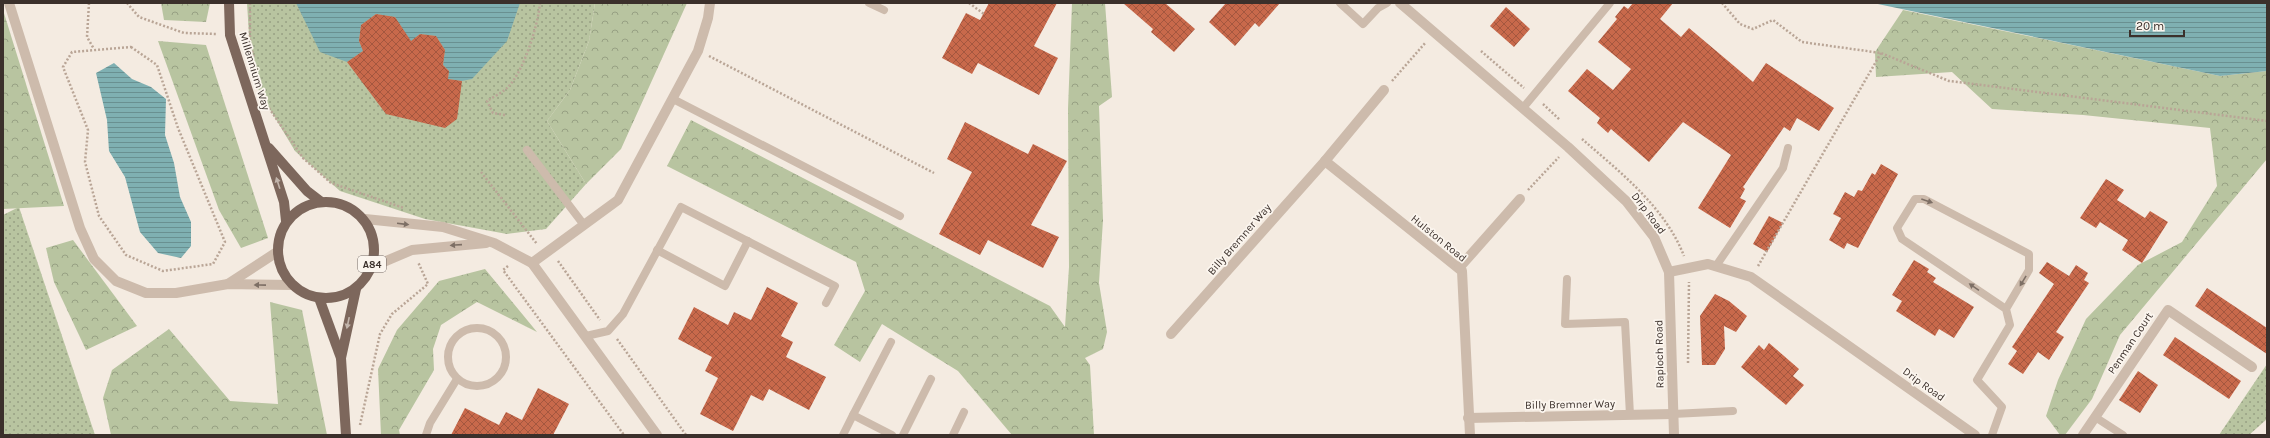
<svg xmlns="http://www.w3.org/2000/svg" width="2270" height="438" viewBox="0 0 2270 438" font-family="Karla,sans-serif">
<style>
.grass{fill:url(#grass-dots)}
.forest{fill:url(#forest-crowns)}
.water{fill:url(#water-rules)}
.building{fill:url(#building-cross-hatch)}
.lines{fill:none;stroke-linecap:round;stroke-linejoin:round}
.path{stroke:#b9a596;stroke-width:2.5;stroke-dasharray:2 2;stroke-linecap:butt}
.service{stroke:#cdbbac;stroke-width:8}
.minor{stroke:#cdbbac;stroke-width:10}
.tertiary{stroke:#cdbbac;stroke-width:10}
.primary{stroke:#7d675c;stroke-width:10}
.oneway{fill:#c2b5ac}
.oneway2{fill:#7d6f65}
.labels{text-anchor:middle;stroke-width:3.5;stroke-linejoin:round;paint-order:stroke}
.shield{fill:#fbf5ee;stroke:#756b66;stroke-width:1}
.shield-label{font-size:10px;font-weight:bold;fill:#3b302b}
.street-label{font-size:11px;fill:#3b302b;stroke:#fbf5ee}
</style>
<defs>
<pattern id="grass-dots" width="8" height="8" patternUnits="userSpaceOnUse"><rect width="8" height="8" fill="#b8c4a0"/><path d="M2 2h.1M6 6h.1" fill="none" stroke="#97a083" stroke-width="1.8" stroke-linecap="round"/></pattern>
<pattern id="forest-crowns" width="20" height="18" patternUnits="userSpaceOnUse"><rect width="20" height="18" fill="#b8c4a0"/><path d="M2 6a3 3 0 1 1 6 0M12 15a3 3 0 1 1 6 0" fill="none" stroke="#97a083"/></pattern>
<pattern id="water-rules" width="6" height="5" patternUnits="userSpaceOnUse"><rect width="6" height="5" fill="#7fb0b2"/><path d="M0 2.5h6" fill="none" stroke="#699091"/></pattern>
<pattern id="building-cross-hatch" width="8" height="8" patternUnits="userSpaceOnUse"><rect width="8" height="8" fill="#c8694b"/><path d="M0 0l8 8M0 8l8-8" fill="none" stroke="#a4573f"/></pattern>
</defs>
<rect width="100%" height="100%" fill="#f4ebe1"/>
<!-- grass -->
<g class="grass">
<path d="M 247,3 L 595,3 L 589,41 L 570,90 L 547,121 L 586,184 L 546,229 L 507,234 L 425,219 L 340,191 L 295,151 L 259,91 L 249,35 Z"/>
<path d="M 19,207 L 95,435 L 3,435 L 3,215 Z"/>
<path d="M 2267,364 L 2267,419 L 2249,435 L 2219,435 Z"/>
</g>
<!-- forest -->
<g class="forest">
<path d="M 161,3 L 210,3 L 206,22 L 164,20 Z"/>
<path d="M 595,3 L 687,3 L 621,149 L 586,184 L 547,121 L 570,90 L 589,41 Z"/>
<path d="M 1072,3 L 1105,3 L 1112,97 L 1099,106 L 1103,220 L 1099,283 L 1107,332 L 1103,349 L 1085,358 L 1090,365 L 1094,435 L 1012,435 L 958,371 L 882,324 L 860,362 L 834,345 L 865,291 L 856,262 L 667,166 L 691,120 L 1050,306 L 1065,327 L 1069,267 L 1068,109 Z"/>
<path d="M 3,10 L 64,206 L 3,209 Z"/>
<path d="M 1903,10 L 2220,76 L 2267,71 L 2267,159 L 2120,335 L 2092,399 L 2065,435 L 2060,435 L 2046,416 L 2058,380 L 2086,319 L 2138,265 L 2182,242 L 2217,186 L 2210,128 L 2083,115 L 1992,109 L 1952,72 L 1876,77 L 1875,52 Z"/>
<path d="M 158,41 L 206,45 L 268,238 L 241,248 L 219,210 Z"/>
<path d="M 73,240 L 137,326 L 86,350 L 54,282 L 46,248 Z"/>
<path d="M 485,269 L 537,332 L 477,302 L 441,325 L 433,349 L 434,370 L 399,430 L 400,435 L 381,435 L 378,369 L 397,330 L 439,281 Z"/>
<path d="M 270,302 L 302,310 L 327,435 L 111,435 L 103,398 L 112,370 L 169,329 L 230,401 L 278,404 Z"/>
</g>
<!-- water -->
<g class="water">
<path d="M 296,3 L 520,3 L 507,41 L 472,79 L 462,81 L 448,79 L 449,71 L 443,65 L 445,50 L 436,36 L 420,34 L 408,44 L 403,42 L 404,31 L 395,17 L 376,14 L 361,25 L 359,41 L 363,51 L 347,62 L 320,52 Z"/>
<path d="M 1873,3 L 2267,3 L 2267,71 L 2220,76 Z"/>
<path d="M 114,63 L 132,79 L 151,87 L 166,99 L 165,135 L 174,163 L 180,197 L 191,222 L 191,246 L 181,258 L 158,253 L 140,232 L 125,177 L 109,151 L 107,120 L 96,73 Z"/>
</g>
<!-- building -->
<g class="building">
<path d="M 989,3 L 1057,3 L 1034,46 L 1058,58 L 1039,95 L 978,63 L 972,74 L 942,58 L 966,13 L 980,20 Z"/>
<path d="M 1123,3 L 1165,3 L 1195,29 L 1174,52 L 1151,32 L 1153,29 Z"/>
<path d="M 1226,3 L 1280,3 L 1259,27 L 1255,23 L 1235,46 L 1209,22 Z"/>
<path d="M 1633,3 L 1673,3 L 1660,19 L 1681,37 L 1689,28 L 1753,82 L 1766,63 L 1834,108 L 1819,131 L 1797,118 L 1790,131 L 1784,127 L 1743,187 L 1745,189 L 1740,198 L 1746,201 L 1730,228 L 1698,208 L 1731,155 L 1683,122 L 1649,162 L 1611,129 L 1608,133 L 1597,123 L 1600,118 L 1568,91 L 1587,69 L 1613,90 L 1631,69 L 1598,42 L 1617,19 L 1615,17 L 1624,6 L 1628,9 Z"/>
<path d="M 1506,7 L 1530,29 L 1514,47 L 1490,26 Z"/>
<path d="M 376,14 L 395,17 L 411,41 L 420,34 L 436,36 L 445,50 L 443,65 L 449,71 L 448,79 L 462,81 L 457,119 L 445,128 L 386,114 L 347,62 L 363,51 L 359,41 L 361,25 Z"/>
<path d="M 965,122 L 1028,154 L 1033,144 L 1067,161 L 1031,225 L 1059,237 L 1043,268 L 988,240 L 980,255 L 939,234 L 972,172 L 947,159 Z"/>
<path d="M 1881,164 L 1898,174 L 1858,248 L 1847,243 L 1844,249 L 1829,240 L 1841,218 L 1833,214 L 1845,192 L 1854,197 L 1858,190 L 1862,191 L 1872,173 L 1875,175 Z"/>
<path d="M 2106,179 L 2124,190 L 2117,200 L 2145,218 L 2150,211 L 2168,222 L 2142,263 L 2122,250 L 2128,240 L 2100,222 L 2096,228 L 2080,218 Z"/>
<path d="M 1769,216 L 1783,223 L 1767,252 L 1753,244 Z"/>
<path d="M 1914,260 L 1929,269 L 1927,272 L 1936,278 L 1933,282 L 1974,307 L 1954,338 L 1939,329 L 1935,336 L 1896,311 L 1902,301 L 1892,295 Z"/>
<path d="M 2047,262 L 2069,276 L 2076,265 L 2088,273 L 2084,280 L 2089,283 L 2056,332 L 2064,337 L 2049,360 L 2038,352 L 2023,374 L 2008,364 L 2017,351 L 2012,347 L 2054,284 L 2039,273 Z"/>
<path d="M 767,287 L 798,303 L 781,336 L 793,342 L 786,357 L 826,377 L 809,410 L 769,389 L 763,401 L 751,395 L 733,431 L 700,414 L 718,378 L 705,371 L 712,357 L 678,339 L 694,307 L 728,325 L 734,312 L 751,320 Z"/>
<path d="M 2207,288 L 2267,328 L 2267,354 L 2195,306 Z"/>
<path d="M 1715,294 L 1729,301 L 1747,316 L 1736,332 L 1724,326 L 1725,349 L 1715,365 L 1702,365 L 1700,316 Z"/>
<path d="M 2175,337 L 2241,381 L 2229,399 L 2163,355 Z"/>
<path d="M 1769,343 L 1799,369 L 1793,376 L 1804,385 L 1786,405 L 1741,367 L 1759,345 L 1764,350 Z"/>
<path d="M 2138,371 L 2158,385 L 2140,413 L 2119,400 Z"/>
<path d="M 538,388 L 569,404 L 553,435 L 451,435 L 465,408 L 499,425 L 506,412 L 522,420 Z"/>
</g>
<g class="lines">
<!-- path -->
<g class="path">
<path d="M 89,3 L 87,37 L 94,49"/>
<path d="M 127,3 L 139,17 L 184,33 L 217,34"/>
<path d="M 250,3 L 250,41 L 254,58"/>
<path d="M 969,3 L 984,14"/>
<path d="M 1722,3 L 1740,24 L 1753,29 L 1773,20 L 1802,42 L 1881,53 L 1949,81 L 2267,121"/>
<path d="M 131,47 L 157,65 L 178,128 L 225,242 L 213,264 L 163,271 L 126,255 L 99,216 L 85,162 L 88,130 L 63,67 L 72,52 Z"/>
<path d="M 1481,51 L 1524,88"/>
<path d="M 709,56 L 934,173"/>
<path d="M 1392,81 L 1426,42"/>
<path d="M 1543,104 L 1560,120"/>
<path d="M 269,108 L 303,158 L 331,183 L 404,208"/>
<path d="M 505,115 L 493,113 L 487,101 C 493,97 502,93 508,87 C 524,71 538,25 540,3"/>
<path d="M 1582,139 C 1620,172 1665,207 1684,256"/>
<path d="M 481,172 L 537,244"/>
<path d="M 1528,190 L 1559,157"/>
<path d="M 558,261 L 600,320"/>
<path d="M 508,266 L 503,270 L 624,435"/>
<path d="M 1758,266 L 1881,53"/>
<path d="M 617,339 L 686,435"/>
<path d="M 1688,363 L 1689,282"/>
<path d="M 360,425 L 380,334 L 392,314 L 428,284 L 418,262"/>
</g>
<!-- service -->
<g class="service">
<path d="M 869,3 L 884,10"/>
<path d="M 1340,3 L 1363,24 L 1378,8 L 1387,3"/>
<path d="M 673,99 L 900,216"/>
<path d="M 1523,108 L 1610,3"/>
<path d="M 527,150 L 584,225"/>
<path d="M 657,250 L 725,286 L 748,241"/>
<path d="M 1716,266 L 1783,168 L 1788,148"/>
<path d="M 1567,279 L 1565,324 L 1625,322 L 1630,415"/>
<circle cx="477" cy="357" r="29"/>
<path d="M 586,336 L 608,331 L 623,314 L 681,207 L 835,286 L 826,303"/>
<path d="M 1673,414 L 1733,411"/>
<path d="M 853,415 L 891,342"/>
<path d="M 2095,417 L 2123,435"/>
<path d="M 426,435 L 430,423 L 457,379"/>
<path d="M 843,435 L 853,415 L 892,435"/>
<path d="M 903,435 L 931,379"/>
<path d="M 953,435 L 964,412"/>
<path d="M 1992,435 L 2002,407 L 1977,380 L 2010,325 L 2006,309 L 1902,239 L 1897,228 L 1915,199 L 1924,199 L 2029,254 L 2029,270 L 2006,309"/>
</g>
<!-- minor -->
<g class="minor">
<path d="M 9,3 L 80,228 L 94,259 L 116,281 L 146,293 L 176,293 L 228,284 L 293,285"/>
<path d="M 1325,161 L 1462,271 L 1470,435"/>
<path d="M 365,219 L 443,227 L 494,243 L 532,263 L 657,435"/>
<path d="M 532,263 L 618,200 L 698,51 L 708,18 L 710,3"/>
<path d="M 372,267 L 412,250 L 486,243"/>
<path d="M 1459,268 L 1520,199"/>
<path d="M 1669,272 L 1708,264 L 1751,277 L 1975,435"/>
<path d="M 228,284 L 277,252"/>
<path d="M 1171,334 L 1325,161 L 1384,90"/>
<path d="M 1468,418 L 1673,414"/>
<path d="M 2083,435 L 2168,310 L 2252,367"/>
</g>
<!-- tertiary -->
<path class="tertiary" d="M 1400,3 L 1568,147 L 1626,201 L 1654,237 L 1669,272 L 1674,435"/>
<!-- primary -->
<g class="primary">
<path d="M 229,3 L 230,35 L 284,202 L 286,221"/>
<path d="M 269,148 L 307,191 L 320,201"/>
<circle cx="326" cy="250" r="48"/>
<path d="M 319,298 L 341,358"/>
<path d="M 346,435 L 341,358 L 356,289"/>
</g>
</g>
<!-- one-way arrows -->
<defs><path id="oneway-solid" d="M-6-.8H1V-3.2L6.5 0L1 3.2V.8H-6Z"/></defs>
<g class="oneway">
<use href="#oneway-solid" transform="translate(278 183) rotate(-108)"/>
<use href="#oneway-solid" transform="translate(348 323) rotate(102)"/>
</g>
<g class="oneway2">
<use href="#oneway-solid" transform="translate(1927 201) rotate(19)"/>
<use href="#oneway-solid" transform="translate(403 224) rotate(7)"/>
<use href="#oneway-solid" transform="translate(456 245) rotate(176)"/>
<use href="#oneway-solid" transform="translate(2023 281) rotate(121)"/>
<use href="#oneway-solid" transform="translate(260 285) rotate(-179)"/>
<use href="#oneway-solid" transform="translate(1974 287) rotate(-146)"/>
</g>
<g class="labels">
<!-- shield labels -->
<rect class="shield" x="358" y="256" width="28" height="16" rx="3"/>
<g class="shield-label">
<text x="372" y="268">A84</text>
</g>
<!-- street labels -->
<g class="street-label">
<text transform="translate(255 71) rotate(73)" y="4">Millennium Way</text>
<text transform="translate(1649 213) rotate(53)" y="4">Drip Road</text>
<text transform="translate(1439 238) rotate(39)" y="4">Hulston Road</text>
<text transform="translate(1239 239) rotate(-49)" y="4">Billy Bremner Way</text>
<text transform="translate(2130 343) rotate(-56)" y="4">Penman Court</text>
<text transform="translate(1659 354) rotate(-91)" y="4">Raploch Road</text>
<text transform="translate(1924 384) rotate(36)" y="4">Drip Road</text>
<text transform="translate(1570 404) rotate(-1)" y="4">Billy Bremner Way</text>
</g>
</g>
<!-- border -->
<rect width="2270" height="438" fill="none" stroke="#3b302b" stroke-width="8"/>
<!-- scale -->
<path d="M2130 30v6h54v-6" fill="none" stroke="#3b302b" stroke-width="2"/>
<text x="2136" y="30" font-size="12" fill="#3b302b" stroke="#fbf5ee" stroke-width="3" paint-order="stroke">20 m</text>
</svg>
